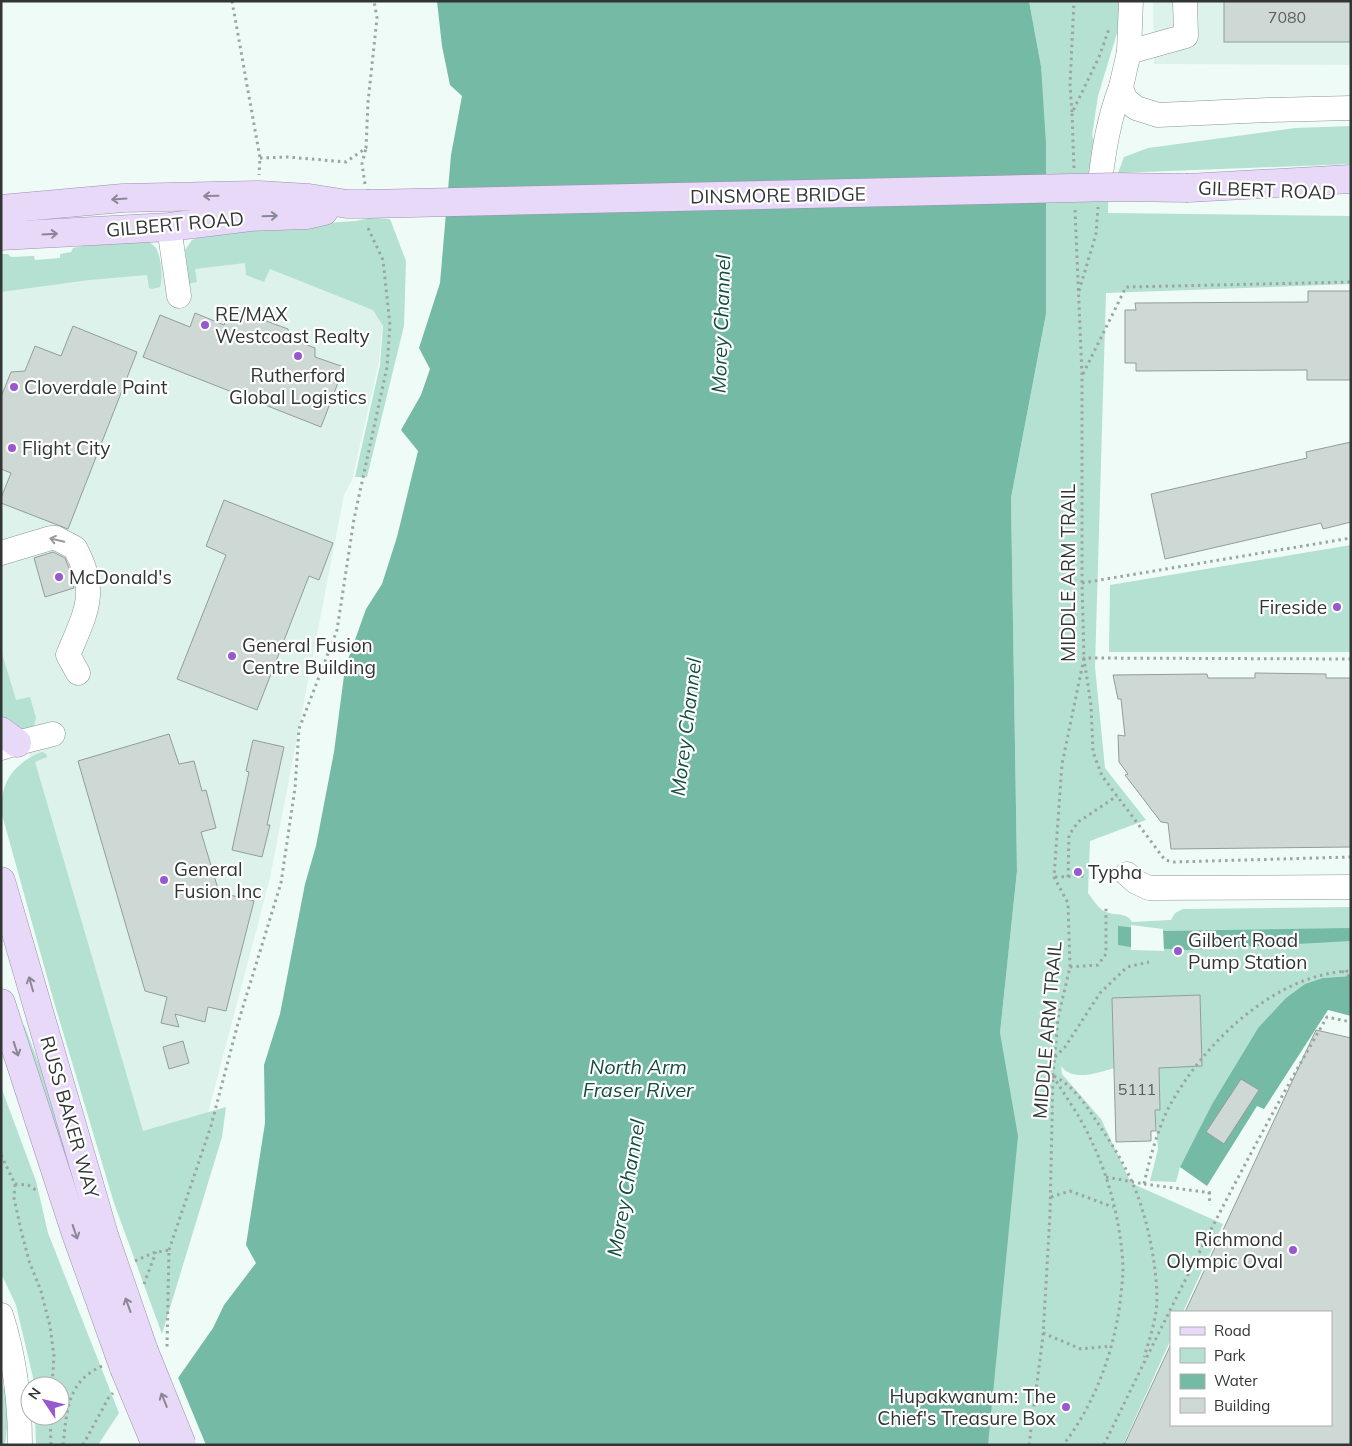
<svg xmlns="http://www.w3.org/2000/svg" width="1352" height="1446" viewBox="0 0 1352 1446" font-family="Mulish,sans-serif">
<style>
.built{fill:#ddf2ea}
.green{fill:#b5e1d2}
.water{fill:#75baa5}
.pier{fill:#effbf6}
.building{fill:#ced9d5;stroke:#929d99}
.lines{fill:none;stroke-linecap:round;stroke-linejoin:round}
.minor-casing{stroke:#8a9591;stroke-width:25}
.major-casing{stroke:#9e8fb0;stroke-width:29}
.path{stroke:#9ca5a1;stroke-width:3;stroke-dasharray:2.5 4;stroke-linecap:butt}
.minor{stroke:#fff;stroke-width:24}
.major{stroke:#e8d9f8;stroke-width:28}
.major-bridge-casing{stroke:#9e8fb0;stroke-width:29;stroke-linecap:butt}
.major-bridge{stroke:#e8d9f8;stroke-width:28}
.oneway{stroke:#8c8796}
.oneway2{stroke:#989a9a}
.poi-dot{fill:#9858ce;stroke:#fff;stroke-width:2}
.labels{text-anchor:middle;stroke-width:4.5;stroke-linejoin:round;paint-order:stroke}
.number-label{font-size:16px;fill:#585e5c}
.street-label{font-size:19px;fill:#313534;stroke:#fff}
.poi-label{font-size:19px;fill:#313534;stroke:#fff;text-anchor:start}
.water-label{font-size:20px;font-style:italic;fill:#124d3e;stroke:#fff}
</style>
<rect width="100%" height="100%" fill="#effbf6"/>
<!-- built -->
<g class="built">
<path d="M 1153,1 L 1351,1 L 1351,65 L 1154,64 Z"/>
<path d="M 249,252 L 384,309 L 379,362 L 352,480 L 344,495 L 270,878 L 203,1132 L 147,1146 L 1,660 L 1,279 Z"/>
</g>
<!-- green -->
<g class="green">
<path d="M 1029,1 L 1121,1 L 1117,33 L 1098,96 L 1092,136 L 1109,171 L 1108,213 L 1351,216 L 1351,284 L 1106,293 L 1095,667 L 1105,768 L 1146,820 L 1090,841 L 1088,893 C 1092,898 1097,906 1102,910 C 1112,917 1127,911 1132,922 L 1171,920 L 1175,913 L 1183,909 L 1351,907 L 1351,976 L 1323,978 L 1258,1028 L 1212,1104 L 1180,1167 L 1176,1182 L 1150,1181 L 1158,1149 L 1155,1110 L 1160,1110 L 1159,1068 L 1199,995 L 1112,998 L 1114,1068 C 1098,1073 1072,1082 1061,1066 L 1062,1074 L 1101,1119 L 1131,1183 L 1223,1224 L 1183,1312 L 1171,1312 L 1171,1339 L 1123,1445 L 941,1445 L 1000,1033 L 1017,871 L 1011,498 L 1046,314 L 1041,66 Z"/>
<path d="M 1351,126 L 1351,164 L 1118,173 L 1124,157 L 1148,148 L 1295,128 Z"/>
<path d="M 371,218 L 390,219 L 406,261 L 404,326 L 367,477 L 355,477 L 380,365 L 383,326 L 373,310 L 270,269 L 264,282 L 246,275 L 245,263 L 195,269 L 197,282 L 188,284 L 186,270 L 188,269 L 185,250 L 192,240 L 215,231 L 355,221 Z"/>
<path d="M 146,241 C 150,243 153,244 156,248 C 161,256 163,278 160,287 L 152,289 L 149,288 L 147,275 L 89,280 L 1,292 L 1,254 L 8,254 L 11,257 L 34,256 L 35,260 L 60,258 L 60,254 L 71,252 L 73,248 L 94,244 Z"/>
<path d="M 1351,545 L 1351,652 L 1109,652 L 1110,585 Z"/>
<path d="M 1,650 L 16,700 L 30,697 L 36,718 L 34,726 C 21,732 13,728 1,722 Z"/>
<path d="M 42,752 L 46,754 L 47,757 L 35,762 L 143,1131 L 226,1107 L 222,1137 L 162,1334 L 114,1203 L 54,1002 L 1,811 C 1,781 14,763 42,752 Z"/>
<path d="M 24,1025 L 55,1105 L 98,1268 L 20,1027 Z"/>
<path d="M 1,1087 L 36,1181 L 48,1233 L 119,1413 L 98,1445 L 36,1445 L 35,1416 L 60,1416 L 60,1386 L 35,1386 L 16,1305 L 1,1273 Z"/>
<path d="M 1,1381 L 10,1404 L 5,1445 L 1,1445 Z"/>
</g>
<!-- water -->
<g class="water">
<path d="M 437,1 L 1029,1 L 1041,66 L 1046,144 L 1046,314 L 1011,498 L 1017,871 L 1000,1033 L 1018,1136 L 988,1445 L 136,1445 L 143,1428 L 213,1328 L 224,1305 L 256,1263 L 246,1245 L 265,1123 L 264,1065 L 280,1014 L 305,884 L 316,846 L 334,752 L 345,668 L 366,609 L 382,584 L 397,537 L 418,451 L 401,430 L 421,395 L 430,369 L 419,348 L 440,283 L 451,155 L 462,96 L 450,85 L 442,46 Z"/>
<path d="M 1118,926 L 1166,931 L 1351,928 L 1351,941 L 1188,950 L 1130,947 L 1118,945 Z"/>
<path d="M 1351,976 L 1351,1016 L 1328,1010 L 1264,1109 L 1257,1106 L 1207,1186 L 1180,1167 L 1212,1104 L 1258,1028 L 1286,998 L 1305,984 L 1323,978 Z"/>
</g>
<!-- pier -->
<g class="pier">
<path d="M 1131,925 L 1163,929 L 1164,951 L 1131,950 Z"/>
<path d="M 177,1375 L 206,1445 L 134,1445 L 141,1426 Z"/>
</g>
<!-- building -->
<g class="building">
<rect x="1224" y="1" width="127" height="41"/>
<path d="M 1308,291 L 1351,291 L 1351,380 L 1307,380 L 1307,370 L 1136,371 L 1136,363 L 1125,363 L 1125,310 L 1136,310 L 1135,303 L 1308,302 Z"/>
<path d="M 231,308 L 288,329 L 289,338 L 315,348 L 315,357 L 344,367 L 321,427 L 143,357 L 160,315 L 190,327 L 195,313 L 224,325 Z"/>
<path d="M 73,326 L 137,352 L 68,529 L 1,503 L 1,498 L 11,473 L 1,469 L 1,397 L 11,372 L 25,371 L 35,346 L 61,356 Z"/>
<path d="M 1351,442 L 1351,522 L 1323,529 L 1321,523 L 1165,559 L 1151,494 L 1307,458 L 1306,452 Z"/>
<path d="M 224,500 L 333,543 L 319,580 L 309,576 L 257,710 L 177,679 L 226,555 L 206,546 Z"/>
<path d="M 53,552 L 65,558 L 69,568 L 74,588 L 45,597 L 34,558 Z"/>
<path d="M 1255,673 L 1326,674 L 1326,678 L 1351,678 L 1351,847 L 1171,849 L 1168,823 L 1161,822 L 1125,775 L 1128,774 L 1119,762 L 1118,735 L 1125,736 L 1121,699 L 1118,699 L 1113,675 L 1207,674 L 1208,678 L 1255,678 Z"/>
<path d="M 169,734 L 179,764 L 194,761 L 202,791 L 206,790 L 216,828 L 201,832 L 221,899 L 222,893 L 254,901 L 226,1011 L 208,1007 L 205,1022 L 175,1014 L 179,1027 L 161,1023 L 167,997 L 145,991 L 78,761 Z"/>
<path d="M 253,740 L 284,747 L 267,825 L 270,825 L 262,857 L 232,850 L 249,772 L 246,771 Z"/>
<path d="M 1200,995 L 1202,1066 L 1159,1068 L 1160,1110 L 1155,1110 L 1156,1131 L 1151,1131 L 1151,1141 L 1116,1142 L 1112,998 Z"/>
<path d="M 1316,1030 L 1351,1038 L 1351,1445 L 1124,1445 L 1171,1344 L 1171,1425 L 1331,1425 L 1331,1312 L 1185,1312 Z"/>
<path d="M 183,1041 L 189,1063 L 169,1069 L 163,1047 Z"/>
<path d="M 1241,1079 L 1259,1090 L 1224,1144 L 1206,1132 Z"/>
</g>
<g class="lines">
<defs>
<g id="minor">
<path d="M 1131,1 L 1129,52 L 1121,87 L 1125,99 L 1136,108 L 1158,115 L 1268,110 L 1351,108"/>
<path d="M 1129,52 L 1186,36 L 1185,1"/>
<path d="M 1100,182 C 1104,149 1109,118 1121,87"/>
<path d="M 169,227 L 179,296"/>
<path d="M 1,553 L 51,538 L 56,538 L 75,548 C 99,592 86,612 68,655 L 78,673"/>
<path d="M 1,748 L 17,743 L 53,734"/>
<path d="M 1127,874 L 1136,882 L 1149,888 L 1351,887"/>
<path d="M 1,1315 C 15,1358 20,1401 20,1445"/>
</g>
<g id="major">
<path d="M 1188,188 L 1351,179"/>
<path d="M 1,209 L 123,198 L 259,195 L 309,198 L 347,204 L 367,204"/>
<path d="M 1,236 L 169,227 L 250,217 L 306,215 L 324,211"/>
<path d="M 1,731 L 17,743"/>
<path d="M 1,881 L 104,1235 L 144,1351"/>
<path d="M 1,1003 L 75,1231 L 124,1368"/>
</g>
</defs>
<!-- minor casing -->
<use href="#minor" class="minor-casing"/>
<!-- major casing -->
<use href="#major" class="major-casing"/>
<!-- path -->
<g class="path">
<path d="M 232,1 L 260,158 L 259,175"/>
<path d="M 1072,112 L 1070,85 L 1074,1"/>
<path d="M 260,158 L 288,157 L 346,162 L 366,148 L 368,102 L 377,18 L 374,1"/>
<path d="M 1074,168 L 1072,113 L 1099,57 L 1109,29"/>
<path d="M 365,184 L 362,164 L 366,148"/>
<path d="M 1079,291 L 1096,234 L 1098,207"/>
<path d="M 1083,374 L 1126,287 L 1351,282"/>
<path d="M 1082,583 L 1351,538"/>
<path d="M 1351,659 L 1084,658 L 1091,706 L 1093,752 L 1102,776 L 1165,860 L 1174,862 L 1351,857"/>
<path d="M 1055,877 L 1087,876"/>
<path d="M 1068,877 L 1069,835 L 1078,822 L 1117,796"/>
<path d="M 1070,967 L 1098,965 L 1106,954 L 1106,908"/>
<path d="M 1342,971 L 1351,978"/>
<path d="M 1055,1057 L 1065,1047 L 1100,993 L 1127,967 L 1149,962"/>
<path d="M 1053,1076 C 1066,1097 1082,1119 1092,1142 C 1110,1180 1121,1225 1123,1267 C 1123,1276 1122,1285 1121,1294 C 1116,1346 1096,1403 1063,1445"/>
<path d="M 1054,1076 C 1072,1085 1084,1102 1095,1119 C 1108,1138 1123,1161 1132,1182 C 1147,1215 1156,1261 1157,1297 C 1157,1318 1150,1338 1144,1357"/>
<path d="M 1,1155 L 15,1184 L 14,1198 L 21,1230 L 29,1261 L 41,1291 L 50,1326 L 54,1356 L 52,1386"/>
<path d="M 1106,1177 L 1144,1184 C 1149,1161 1158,1128 1169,1107 C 1203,1044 1275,973 1351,971"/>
<path d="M 15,1184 L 28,1185 L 39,1192"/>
<path d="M 1144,1184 L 1212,1193"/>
<path d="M 1209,1192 L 1210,1205"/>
<path d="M 1051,1197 L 1070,1191 L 1113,1207"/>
<path d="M 169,1250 L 211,1126 L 238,1023 L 281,883 L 295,788 L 299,729 L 337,630 L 354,519 L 387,367 L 390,325 L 383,260 L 367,226"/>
<path d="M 135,1261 L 153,1253 L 169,1250 L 167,1347"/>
<path d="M 144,1284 L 156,1252"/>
<path d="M 1043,1333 L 1081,1349 L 1111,1346"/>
<path d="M 50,1416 L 51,1445"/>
<path d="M 63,1445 C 67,1410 67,1382 102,1366"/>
<path d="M 83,1445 L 109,1397 L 113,1393"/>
<path d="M 1029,1445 L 1043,1336 L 1050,1214 L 1053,1075 L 1058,1018 L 1070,967 L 1068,903 L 1054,877 L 1062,764 L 1084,658 L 1082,583 L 1082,375 L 1075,209"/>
<path d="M 1104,1445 C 1174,1300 1246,1156 1327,1017 L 1351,1022"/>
</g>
<!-- minor -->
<use href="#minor" class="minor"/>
<!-- major -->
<use href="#major" class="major"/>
<defs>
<g id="major-bridge">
<path d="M 367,204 L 1116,187 L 1188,188"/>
<path d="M 144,1351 L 182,1445"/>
<path d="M 124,1368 L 156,1445"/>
</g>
</defs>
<!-- major-bridge casing -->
<use href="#major-bridge" class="major-bridge-casing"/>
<!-- major-bridge -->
<use href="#major-bridge" class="major-bridge"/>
</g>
<!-- one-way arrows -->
<defs><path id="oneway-shaft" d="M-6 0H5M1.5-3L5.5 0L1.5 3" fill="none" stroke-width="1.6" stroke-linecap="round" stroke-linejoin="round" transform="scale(1.25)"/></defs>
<g class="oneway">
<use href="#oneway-shaft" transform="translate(211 196) rotate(179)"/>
<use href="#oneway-shaft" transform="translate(119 199) rotate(176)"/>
<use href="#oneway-shaft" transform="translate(270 216) rotate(-2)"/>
<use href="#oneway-shaft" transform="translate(50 234) rotate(-3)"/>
<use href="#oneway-shaft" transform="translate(31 984) rotate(-106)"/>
<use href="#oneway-shaft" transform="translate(16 1049) rotate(72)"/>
<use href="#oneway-shaft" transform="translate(75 1232) rotate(71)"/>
<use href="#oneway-shaft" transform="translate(128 1305) rotate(-110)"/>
<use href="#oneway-shaft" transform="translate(164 1400) rotate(-112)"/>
</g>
<use class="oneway2" href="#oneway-shaft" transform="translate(57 540) rotate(-167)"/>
<!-- markers -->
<g class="poi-dot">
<circle cx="205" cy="325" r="5"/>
<circle cx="298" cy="356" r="5"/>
<circle cx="14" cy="387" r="5"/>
<circle cx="12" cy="448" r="5"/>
<circle cx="59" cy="577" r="5"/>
<circle cx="1337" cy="607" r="5"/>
<circle cx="232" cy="656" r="5"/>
<circle cx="1078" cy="872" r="5"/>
<circle cx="164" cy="880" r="5"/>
<circle cx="1178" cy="951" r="5"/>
<circle cx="1293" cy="1250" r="5"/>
<circle cx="1066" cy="1407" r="5"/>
</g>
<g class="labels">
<!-- number labels -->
<g class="number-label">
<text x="1287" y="23">7080</text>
<text x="1137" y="1095">5111</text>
</g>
<!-- street labels -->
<g class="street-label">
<text transform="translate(1267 190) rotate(2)" y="7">GILBERT ROAD</text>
<text transform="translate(778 195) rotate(-1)" y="7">DINSMORE BRIDGE</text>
<text transform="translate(175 224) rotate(-5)" y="7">GILBERT ROAD</text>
<text transform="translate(1068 573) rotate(-90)" y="7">MIDDLE ARM TRAIL</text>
<text transform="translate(1047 1030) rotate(-85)" y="7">MIDDLE ARM TRAIL</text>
<text transform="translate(70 1117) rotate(74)" y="7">RUSS BAKER WAY</text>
</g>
<!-- poi labels -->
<g class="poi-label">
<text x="215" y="321">RE/MAX<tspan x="215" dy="22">Westcoast Realty</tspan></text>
<text x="298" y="382" text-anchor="middle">Rutherford<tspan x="298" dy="22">Global Logistics</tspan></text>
<text x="24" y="394">Cloverdale Paint</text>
<text x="22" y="455">Flight City</text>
<text x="69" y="584">McDonald's</text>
<text x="1327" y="614" text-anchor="end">Fireside</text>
<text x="242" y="652">General Fusion<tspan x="242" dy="22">Centre Building</tspan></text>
<text x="174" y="876">General<tspan x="174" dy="22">Fusion Inc</tspan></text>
<text x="1088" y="879">Typha</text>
<text x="1188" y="947">Gilbert Road<tspan x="1188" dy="22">Pump Station</tspan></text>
<text x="1283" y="1246" text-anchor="end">Richmond<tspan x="1283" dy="22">Olympic Oval</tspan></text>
<text x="1056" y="1403" text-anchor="end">Hupakwanum: The<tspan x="1056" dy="22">Chief's Treasure Box</tspan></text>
</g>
<!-- water labels -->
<g class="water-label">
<text transform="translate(721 324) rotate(-88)" y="7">Morey Channel</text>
<text transform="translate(686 727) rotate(-83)" y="7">Morey Channel</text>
<text x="638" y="1074">North Arm<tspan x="638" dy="23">Fraser River</tspan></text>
<text transform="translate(626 1188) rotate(-80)" y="7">Morey Channel</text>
</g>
</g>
<!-- border -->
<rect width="1352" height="1446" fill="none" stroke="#313534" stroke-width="5"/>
<!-- legend -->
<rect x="1170" y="1311" width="162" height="115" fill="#ffffff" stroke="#adaeae"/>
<rect x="1180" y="1327" width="25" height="8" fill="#e8d9f8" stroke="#adaeae"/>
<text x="1214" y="1336" font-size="15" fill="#313534">Road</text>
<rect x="1180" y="1348" width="25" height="15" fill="#b5e1d2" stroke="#adaeae"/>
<text x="1214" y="1361" font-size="15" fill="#313534">Park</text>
<rect x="1180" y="1374" width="25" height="15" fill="#75baa5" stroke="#adaeae"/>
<text x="1214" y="1386" font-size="15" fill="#313534">Water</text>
<rect x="1180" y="1398" width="25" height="15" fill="#ced9d5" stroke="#adaeae"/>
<text x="1214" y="1411" font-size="15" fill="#313534">Building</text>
<!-- north arrow -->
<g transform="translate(45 1401) rotate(305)"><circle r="24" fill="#ffffff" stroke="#adaeae"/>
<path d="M0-4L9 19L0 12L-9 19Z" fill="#9858ce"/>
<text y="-8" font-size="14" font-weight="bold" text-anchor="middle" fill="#313534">N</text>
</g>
</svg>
